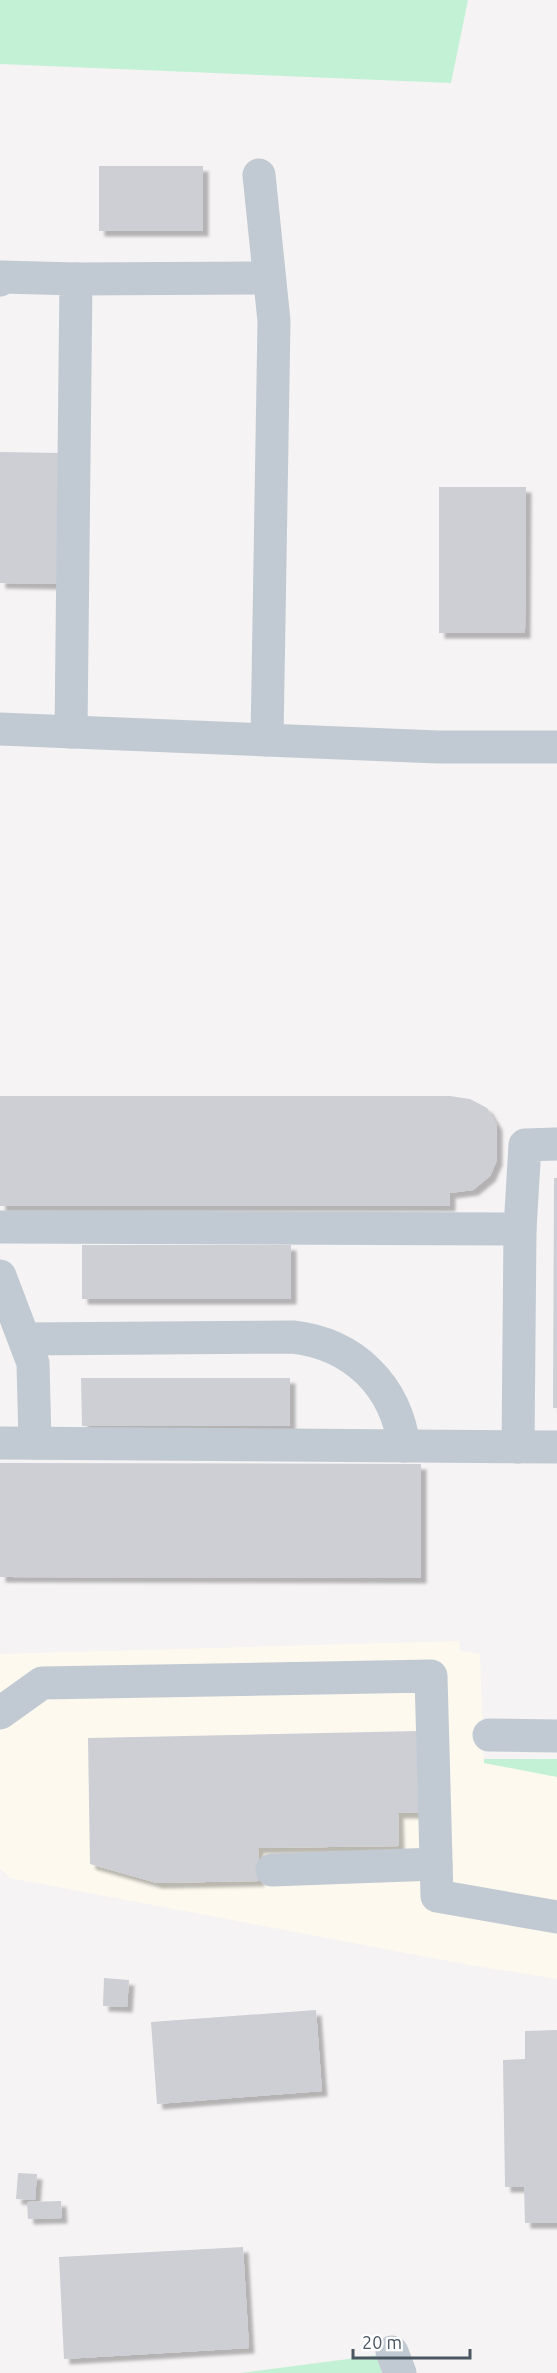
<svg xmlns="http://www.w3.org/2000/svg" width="557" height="2373" viewBox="0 0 557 2373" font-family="Ubuntu,sans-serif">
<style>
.commercial{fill:#fdf9ef}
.green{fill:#c3f1d5}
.building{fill:#cdcfd5;filter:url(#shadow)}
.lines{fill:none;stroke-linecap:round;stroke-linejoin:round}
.minor{stroke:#c1cad2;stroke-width:33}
</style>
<defs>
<filter id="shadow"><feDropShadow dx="5.5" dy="5.5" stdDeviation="1.5" flood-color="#0004"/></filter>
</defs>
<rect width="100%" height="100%" fill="#f5f3f3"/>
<!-- commercial -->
<path class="commercial" d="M 459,1641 L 460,1651 L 480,1654 L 484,1763 L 557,1777 L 557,1979 L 470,1965 L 10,1878 L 0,1868 L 0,1654 Z"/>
<!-- green -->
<g class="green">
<path d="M 0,0 L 468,0 L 451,83 L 0,64 Z"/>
<path d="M 484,1759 L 557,1759 L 557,1777 L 484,1763 Z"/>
<path d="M 379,2355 L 382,2373 L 240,2373 Z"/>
</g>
<!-- building -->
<g class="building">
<rect x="99" y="166" width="104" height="65"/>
<path d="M 0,452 L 60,453 L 58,584 L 0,583 Z"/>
<path d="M 439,487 L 526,487 L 525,633 L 439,633 Z"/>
<path d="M 0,1096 L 450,1096 L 470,1099 L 487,1108 L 497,1125 L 497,1160 L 490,1176 L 473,1190 L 450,1193 L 450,1206 L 0,1206 Z"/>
<path d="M 554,1178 L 557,1178 L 557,1408 L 553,1408 Z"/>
<rect x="82" y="1245" width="209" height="54"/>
<path d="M 81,1378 L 290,1378 L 290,1426 L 82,1426 Z"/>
<path d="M 0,1463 L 421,1464 L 421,1578 L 0,1577 Z"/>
<path d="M 419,1731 L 420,1813 L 398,1813 L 399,1846 L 258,1848 L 259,1881 L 157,1883 L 90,1864 L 88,1738 Z"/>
<path d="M 104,1978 L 129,1980 L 127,2007 L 103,2006 Z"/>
<path d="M 316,2010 L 322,2091 L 157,2104 L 151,2022 Z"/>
<path d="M 557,2030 L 557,2223 L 525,2223 L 524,2187 L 505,2187 L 503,2060 L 525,2059 L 525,2031 Z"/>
<path d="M 18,2173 L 37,2174 L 35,2200 L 16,2199 Z"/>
<path d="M 61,2201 L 62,2218 L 28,2219 L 27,2202 Z"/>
<path d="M 243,2247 L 249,2348 L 64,2359 L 59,2257 Z"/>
</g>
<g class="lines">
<!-- minor -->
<g class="minor">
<path d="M 259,175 L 274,321 L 267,740"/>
<path d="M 76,279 L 269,278"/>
<path d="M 0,280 L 2,277 L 76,279 L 71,732"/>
<path d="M 0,729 L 438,747 L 557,747"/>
<path d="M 0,1227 L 520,1229 L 525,1145 L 557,1144"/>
<path d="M 0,1276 L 33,1363 L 35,1443"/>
<path d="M 25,1339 L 293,1337 C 354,1344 396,1386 404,1446"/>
<path d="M 0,1443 L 557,1447"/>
<path d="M 518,1447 L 520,1229"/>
<path d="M 0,1713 L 42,1683 L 431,1676 L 437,1896 L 557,1917"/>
<path d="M 489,1735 L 557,1736"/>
<path d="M 272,1870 L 436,1864"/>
<path d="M 392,2352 L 400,2373"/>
</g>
</g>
<!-- scale -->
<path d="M353 2349v9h117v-9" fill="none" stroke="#4a5661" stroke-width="3"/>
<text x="362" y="2349" font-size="18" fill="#4a5661" stroke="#ffffff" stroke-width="4.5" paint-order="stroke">20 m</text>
</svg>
